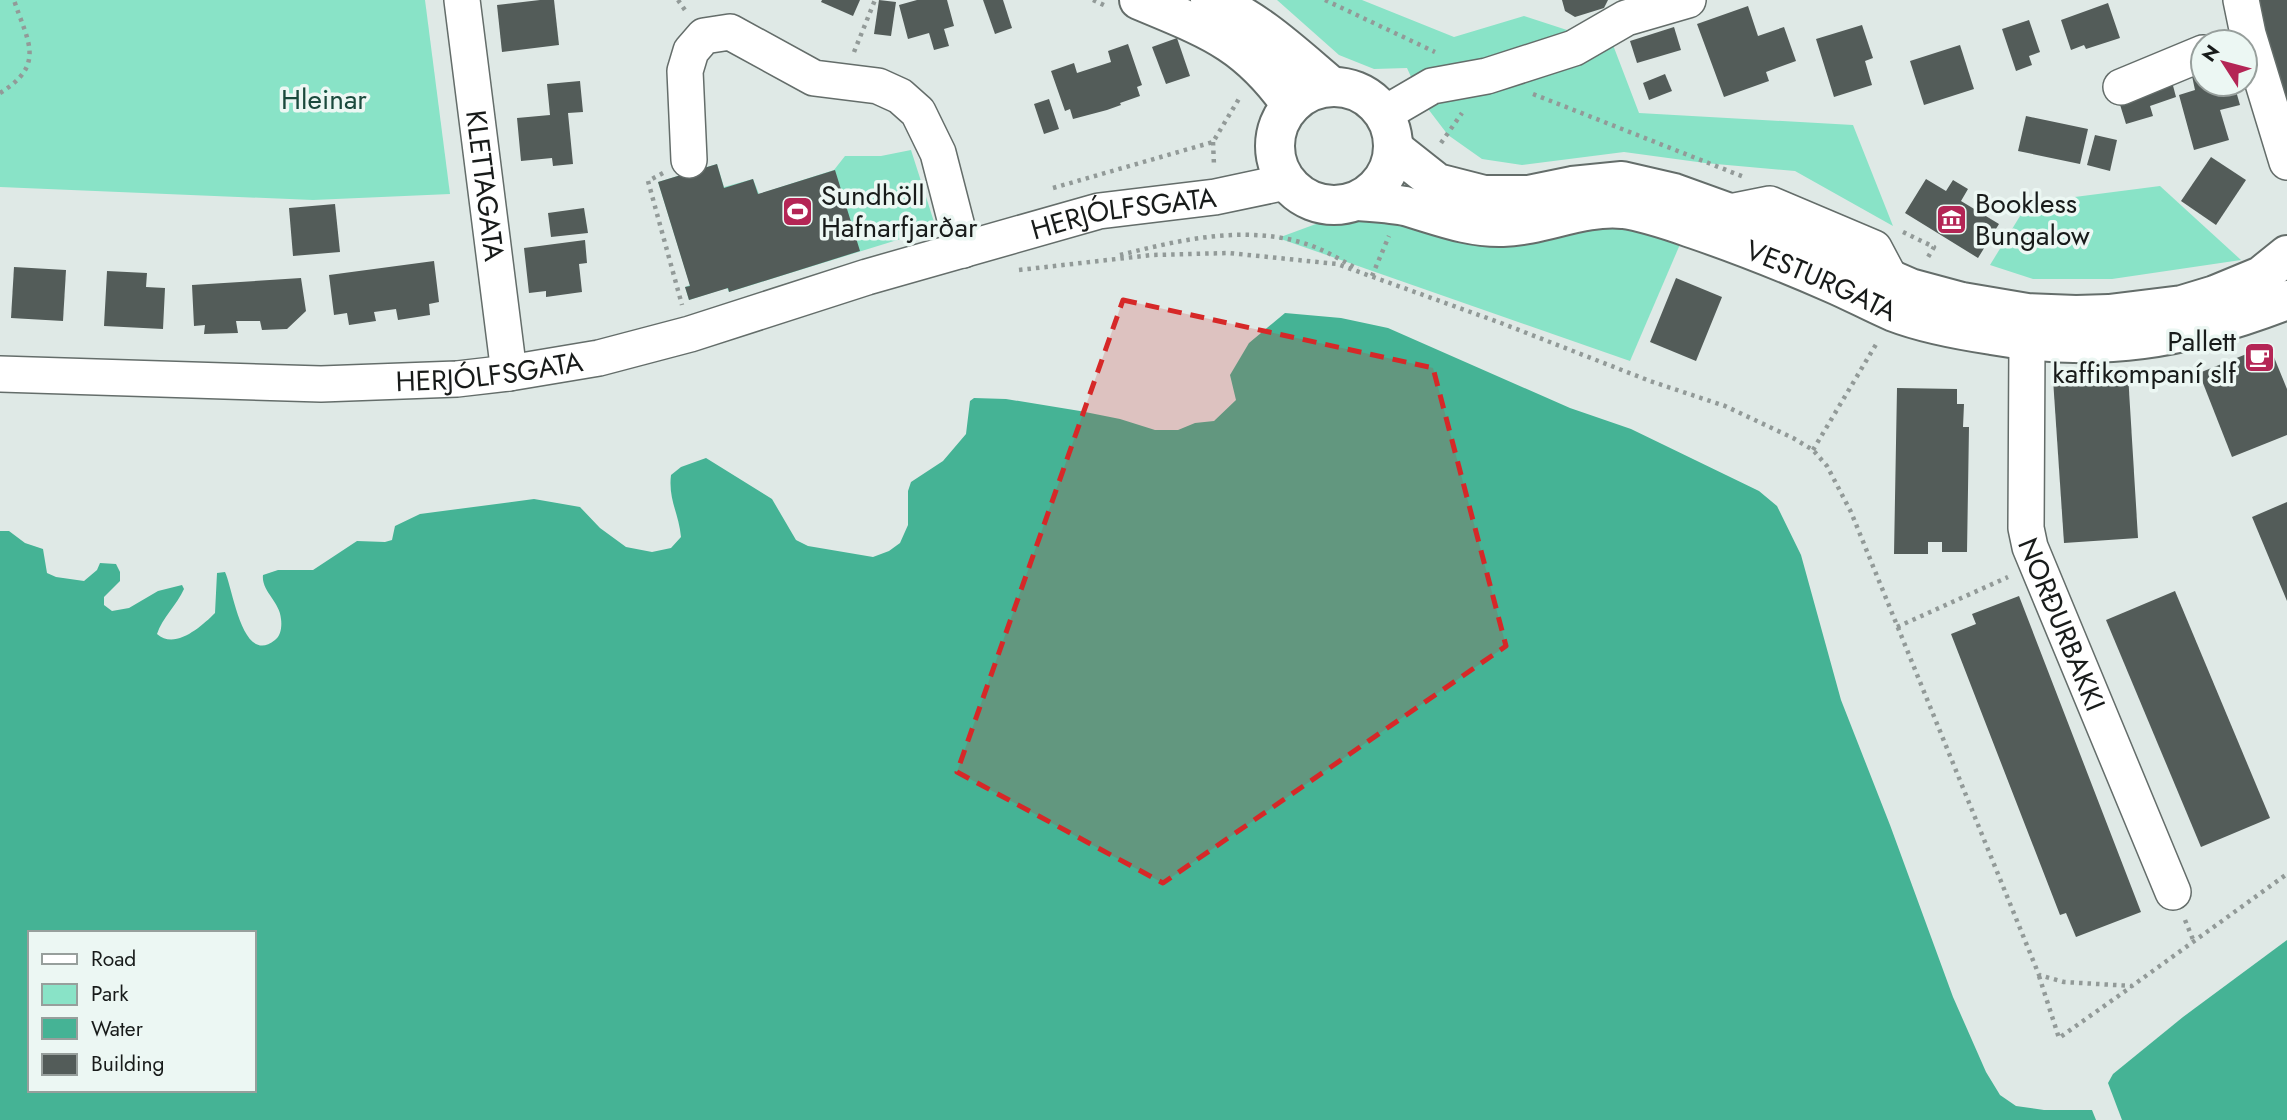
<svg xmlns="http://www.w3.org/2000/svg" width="2287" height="1120" viewBox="0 0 2287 1120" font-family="Jost,sans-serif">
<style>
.green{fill:#89e3c7}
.water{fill:#45b395;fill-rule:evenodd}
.building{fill:#535c59}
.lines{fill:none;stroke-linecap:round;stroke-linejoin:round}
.minor-casing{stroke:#646d6a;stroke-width:38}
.major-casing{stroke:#646d6a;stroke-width:42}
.path{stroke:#929a98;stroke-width:4.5;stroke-dasharray:3.5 5;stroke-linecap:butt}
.minor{stroke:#fff;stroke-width:35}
.major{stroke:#fff;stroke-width:38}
.marked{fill:#d62828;fill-opacity:0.2;stroke:#d62828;stroke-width:5;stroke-dasharray:14 9;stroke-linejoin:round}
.labels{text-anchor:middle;stroke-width:7;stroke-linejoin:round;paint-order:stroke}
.park-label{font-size:28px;fill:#1a493c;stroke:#ecf7f3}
.street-label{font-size:28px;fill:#181b1a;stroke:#ecf7f3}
.poi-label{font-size:28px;fill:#181b1a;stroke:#ecf7f3;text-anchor:start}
</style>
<rect width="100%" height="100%" fill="#dfe9e6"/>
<!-- green -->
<g class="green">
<path d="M 0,0 L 425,0 L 450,194 L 313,200 L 0,187 Z"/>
<path d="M 1277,0 L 1362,0 L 1454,37 L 1524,16 L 1613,45 L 1639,113 L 1853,125 L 1893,226 L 1795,171 L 1705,163 L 1624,152 L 1522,165 L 1482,159 L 1448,135 L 1422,101 L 1407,68 L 1374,69 L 1339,55 Z"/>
<path d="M 911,150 L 936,228 L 729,292 L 727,288 L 689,300 L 685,287 L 690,285 L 658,182 L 717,164 L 724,187 L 753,179 L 759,194 L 834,170 L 845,156 L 881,156 Z"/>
<path d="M 2160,186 L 2241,260 L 2112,279 L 2033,279 L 1990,265 L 2028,203 Z"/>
<path d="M 1324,221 L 1640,223 L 1684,235 L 1630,361 L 1278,238 Z"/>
</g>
<!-- water -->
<g class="water">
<path d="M 1285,313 L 1341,318 L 1388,328 L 1570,408 L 1631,429 L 1759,491 L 1777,506 L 1801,555 L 1841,700 L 1890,825 L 1953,997 L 1986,1072 L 2000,1095 L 2016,1106 L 2044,1110 L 2092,1110 L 2096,1120 L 0,1120 L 0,531 L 9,531 L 25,543 L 43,549 L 47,573 L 56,577 L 84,581 L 97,570 L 100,563 L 116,564 L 120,572 L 120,581 L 104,597 L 104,605 L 112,611 L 129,608 L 158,591 L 182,585 L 184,589 C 177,605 162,618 157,634 C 175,650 201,627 215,613 L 217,573 L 225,572 C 233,588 242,667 275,640 C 281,636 282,626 281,619 C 280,602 261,591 263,575 L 278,570 L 313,570 L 357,541 L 385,542 L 392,540 L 395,526 L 420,514 L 534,499 L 580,507 L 600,528 L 626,547 L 652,552 L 671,548 L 681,537 C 679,514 668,499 671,475 L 681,467 L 706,458 L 772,499 L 796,540 L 808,546 L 873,557 L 889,551 L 900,543 L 908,525 L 908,491 L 911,482 L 943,461 L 966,434 L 970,401 L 974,398 L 1006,399 L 1080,411 L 1120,419 L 1155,430 L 1178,430 L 1195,423 L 1214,421 L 1236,400 L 1230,375 L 1249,343 ZM 30,933 L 254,933 L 254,1090 L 30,1090 Z"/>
<path d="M 2287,940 L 2287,1120 L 2122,1120 L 2108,1083 L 2113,1074 L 2183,1017 Z"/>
</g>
<!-- building -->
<g class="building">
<path d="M 540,0 L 554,0 L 559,45 L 502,52 L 497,5 Z"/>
<path d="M 822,0 L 860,0 L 853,16 L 821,2 Z"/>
<path d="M 879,0 L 896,2 L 891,36 L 874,34 Z"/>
<path d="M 917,0 L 947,0 L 954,26 L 944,29 L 949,46 L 934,50 L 929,33 L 908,39 L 899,5 Z"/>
<path d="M 983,0 L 1003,0 L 1012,28 L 995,34 Z"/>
<path d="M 1562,0 L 1608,0 L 1604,8 L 1575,17 L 1565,11 Z"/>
<path d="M 2257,0 L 2287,0 L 2287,110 Z"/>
<path d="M 2108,3 L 2120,38 L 2086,49 L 2084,45 L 2071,50 L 2061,20 Z"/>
<path d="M 1748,6 L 1758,36 L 1784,27 L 1796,61 L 1766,72 L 1769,81 L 1724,97 L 1697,24 Z"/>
<path d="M 2029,20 L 2040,52 L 2029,56 L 2032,65 L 2016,71 L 2002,29 Z"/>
<path d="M 1862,25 L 1873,58 L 1865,61 L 1872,85 L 1834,97 L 1816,39 Z"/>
<path d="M 1674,27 L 1681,50 L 1637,63 L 1630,41 Z"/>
<path d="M 1177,38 L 1190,76 L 1166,84 L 1152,47 Z"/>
<path d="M 1128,44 L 1142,85 L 1137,87 L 1140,96 L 1120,103 L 1121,105 L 1107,110 L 1073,119 L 1070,109 L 1065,111 L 1051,71 L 1074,63 L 1077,73 L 1111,62 L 1108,51 Z"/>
<path d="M 1960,45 L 1974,89 L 1924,105 L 1910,61 Z"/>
<path d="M 2203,72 L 2203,84 L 2234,84 L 2240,105 L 2220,110 L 2229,140 L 2194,150 L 2179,95 L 2195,90 L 2192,76 Z"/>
<path d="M 1665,74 L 1672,91 L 1649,100 L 1643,83 Z"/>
<path d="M 2171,78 L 2176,97 L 2150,106 L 2153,116 L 2126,124 L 2117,95 Z"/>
<path d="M 580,81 L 583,112 L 568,113 L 573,164 L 553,166 L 552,158 L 521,161 L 517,118 L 550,115 L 547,84 Z"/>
<path d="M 1049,99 L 1059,129 L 1044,134 L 1034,104 Z"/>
<path d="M 2026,116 L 2088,129 L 2080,164 L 2018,151 Z"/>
<path d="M 2095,135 L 2117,140 L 2110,171 L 2087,165 Z"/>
<path d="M 2211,157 L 2246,180 L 2216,225 L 2181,201 Z"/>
<path d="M 717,164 L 724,188 L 753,179 L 758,194 L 835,170 L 860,251 L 729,292 L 728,288 L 689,300 L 685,287 L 690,286 L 658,182 Z"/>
<path d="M 1926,179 L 1946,191 L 1953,180 L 1968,189 L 1961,201 L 1999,224 L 1978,258 L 1905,213 Z"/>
<path d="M 335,204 L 340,252 L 293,256 L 289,208 Z"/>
<path d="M 584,208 L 588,233 L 551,237 L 548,213 Z"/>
<path d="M 585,240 L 587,263 L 579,264 L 582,292 L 546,297 L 546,291 L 529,293 L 524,248 Z"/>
<path d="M 434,261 L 439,302 L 429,304 L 430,315 L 398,320 L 396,309 L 374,312 L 376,321 L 349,325 L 347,313 L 334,315 L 329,275 Z"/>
<path d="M 14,267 L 66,270 L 63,321 L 11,318 Z"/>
<path d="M 107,271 L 147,273 L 146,287 L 165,288 L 163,329 L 104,326 Z"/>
<path d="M 301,278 L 306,311 L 287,329 L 262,330 L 260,321 L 236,321 L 238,333 L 204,334 L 205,325 L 194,326 L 192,285 Z"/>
<path d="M 1676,278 L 1722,297 L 1696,361 L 1650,342 Z"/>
<path d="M 2269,345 L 2287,389 L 2287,435 L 2232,457 L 2199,373 Z"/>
<path d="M 2128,374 L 2138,538 L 2064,543 L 2053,379 Z"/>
<path d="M 1897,388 L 1957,389 L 1957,404 L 1964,404 L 1963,427 L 1969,427 L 1967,552 L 1942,552 L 1942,542 L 1928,542 L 1928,554 L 1894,554 Z"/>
<path d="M 2287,502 L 2287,601 L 2252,517 Z"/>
<path d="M 2175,591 L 2270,818 L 2201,847 L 2106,620 Z"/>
<path d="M 2019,596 L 2141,912 L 2076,937 L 2066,913 L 2060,915 L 1951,634 L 1976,624 L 1972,614 Z"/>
</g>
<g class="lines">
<defs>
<g id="minor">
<path id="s1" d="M 462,0 L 509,373"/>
<path d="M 2241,0 L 2248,34 L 2287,162"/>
<path d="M 2121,87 L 2203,53"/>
<path d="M 1384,114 L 1432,86 L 1487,76 L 1574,48 L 1626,18 L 1688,0"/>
<path d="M 689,160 L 685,71 L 691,51 L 704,36 L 730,32 L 814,78 L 878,86 L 900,96 L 918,112 L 938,153 L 963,250"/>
<path d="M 1730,212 L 1770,204 L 1874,248 L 1891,280"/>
<path id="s2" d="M 2027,342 L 2026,528 L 2030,547 L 2173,892"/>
<path id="s3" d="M 0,374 L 321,384 L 457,379 L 509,373 L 599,358 L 690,334 L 867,277 L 1099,211 L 1215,197 L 1286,182"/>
</g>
<g id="major">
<path d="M 1139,0 C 1208,29 1246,41 1291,105"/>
<path d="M 1210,0 C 1257,19 1293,54 1331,86"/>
<circle cx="1334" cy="146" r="59"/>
<path d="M 1394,149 L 1437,183 L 1484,195 L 1528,195 L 1572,186 L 1622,181 L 1674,193 L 1782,232 L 1910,288 L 1962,302 L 2027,313 L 2076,315 L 2109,314 L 2182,305 L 2215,295 L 2261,276 L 2287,255"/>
<path id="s4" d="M 1358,201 C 1373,202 1390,203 1405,206 C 1437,215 1468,228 1503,227 C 1543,226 1582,205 1623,209 C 1646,212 1671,221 1694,229 C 1741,245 1786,263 1832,283 C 1853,292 1873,303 1894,312 C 1925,324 1959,330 1992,335 C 2099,354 2187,339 2287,300"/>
</g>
</defs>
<!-- minor casing -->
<use href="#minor" class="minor-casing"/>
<!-- major casing -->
<use href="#major" class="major-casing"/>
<!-- path -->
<g class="path">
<path d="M 678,0 L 687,13"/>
<path d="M 1093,0 L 1108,7"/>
<path d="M 1325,0 L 1435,52"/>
<path d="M 854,52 L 875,0"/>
<path d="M 0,93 C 47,64 27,41 14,0"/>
<path d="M 1533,94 L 1744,177"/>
<path d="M 1213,142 L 1214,165"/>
<path d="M 1441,143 L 1462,113"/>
<path d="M 663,173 L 648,181 L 682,305"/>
<path d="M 1053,188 L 1213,142 L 1240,97"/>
<path d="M 1903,232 L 1934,247 L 1927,259"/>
<path d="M 1120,255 C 1183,239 1252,223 1315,247 C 1330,253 1344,262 1358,269"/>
<path d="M 1019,270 L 1152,255 L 1229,253 L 1337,264 L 1501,323 L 1650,381 L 1725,406 L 1793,438 L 1813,450 L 1827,466 L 1851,512 L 2039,975 L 2064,982 L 2132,986 L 2287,874"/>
<path d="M 1372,276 L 1389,236"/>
<path d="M 1813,450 L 1878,341"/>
<path d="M 1897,627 L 2008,577"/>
<path d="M 2185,920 L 2194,942"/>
<path d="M 2039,976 L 2059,1038 L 2131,987"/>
</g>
<!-- minor -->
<use href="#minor" class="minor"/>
<!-- major -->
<use href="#major" class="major"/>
</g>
<!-- marked area -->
<path class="marked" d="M 1123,300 L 1433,368 L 1506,646 L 1163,883 L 957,772 Z"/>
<!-- icons -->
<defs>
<symbol id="stadium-square" viewBox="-11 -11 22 22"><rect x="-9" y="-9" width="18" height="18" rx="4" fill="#b42555" stroke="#ecf7f3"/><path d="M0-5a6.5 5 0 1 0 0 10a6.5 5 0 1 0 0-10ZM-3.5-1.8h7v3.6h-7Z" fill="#fff"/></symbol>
<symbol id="museum-square" viewBox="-11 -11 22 22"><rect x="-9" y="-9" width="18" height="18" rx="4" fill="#b42555" stroke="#ecf7f3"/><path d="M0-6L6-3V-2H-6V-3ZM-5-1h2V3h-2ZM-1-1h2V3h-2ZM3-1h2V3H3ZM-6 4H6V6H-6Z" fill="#fff"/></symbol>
<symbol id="cafe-square" viewBox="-11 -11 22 22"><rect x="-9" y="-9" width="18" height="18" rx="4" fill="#b42555" stroke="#ecf7f3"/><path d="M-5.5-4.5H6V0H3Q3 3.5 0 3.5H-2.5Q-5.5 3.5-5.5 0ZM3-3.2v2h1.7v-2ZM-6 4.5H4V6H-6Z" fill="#fff"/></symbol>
</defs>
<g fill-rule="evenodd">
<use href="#stadium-square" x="780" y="194" width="35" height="35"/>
<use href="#museum-square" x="1934" y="202" width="35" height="35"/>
<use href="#cafe-square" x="2242" y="340" width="35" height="35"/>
</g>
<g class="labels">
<!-- park labels -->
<g class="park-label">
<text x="324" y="109">Hleinar</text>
</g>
<!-- street labels -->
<g class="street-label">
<text dy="10" stroke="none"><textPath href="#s1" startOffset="187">KLETTAGATA</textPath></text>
<text dy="10" stroke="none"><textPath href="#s3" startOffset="1146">HERJÓLFSGATA</textPath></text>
<text dy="10" stroke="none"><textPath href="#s4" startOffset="481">VESTURGATA</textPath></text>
<text dy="10" stroke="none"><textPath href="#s3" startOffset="490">HERJÓLFSGATA</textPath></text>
<text dy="10" stroke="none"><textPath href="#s2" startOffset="289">NORÐURBAKKI</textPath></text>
</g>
<!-- poi labels -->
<g class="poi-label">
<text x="821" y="205">Sundhöll<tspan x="821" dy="32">Hafnarfjarðar</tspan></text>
<text x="1975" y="213">Bookless<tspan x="1975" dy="32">Bungalow</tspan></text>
<text x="2236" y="351" text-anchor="end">Pallett<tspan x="2236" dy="32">kaffikompaní slf</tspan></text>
</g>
</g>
<!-- legend -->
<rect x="28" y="931" width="228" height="161" fill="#ecf7f3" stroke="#979f9c" stroke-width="2"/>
<rect x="42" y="954" width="35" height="10" fill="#ffffff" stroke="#979f9c" stroke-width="2"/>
<text x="91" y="966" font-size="21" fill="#181b1a">Road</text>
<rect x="42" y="984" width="35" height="21" fill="#89e3c7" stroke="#979f9c" stroke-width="2"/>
<text x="91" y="1001" font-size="21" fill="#181b1a">Park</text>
<rect x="42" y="1018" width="35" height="21" fill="#45b395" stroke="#979f9c" stroke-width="2"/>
<text x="91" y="1036" font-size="21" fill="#181b1a">Water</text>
<rect x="42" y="1054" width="35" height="21" fill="#535c59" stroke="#979f9c" stroke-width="2"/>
<text x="91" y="1071" font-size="21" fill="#181b1a">Building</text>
<!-- north arrow -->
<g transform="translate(2224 63) rotate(306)"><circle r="33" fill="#ecf7f3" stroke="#979f9c" stroke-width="2"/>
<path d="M0-5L12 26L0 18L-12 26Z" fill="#b42555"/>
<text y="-10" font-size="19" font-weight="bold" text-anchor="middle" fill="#181b1a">N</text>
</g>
</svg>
